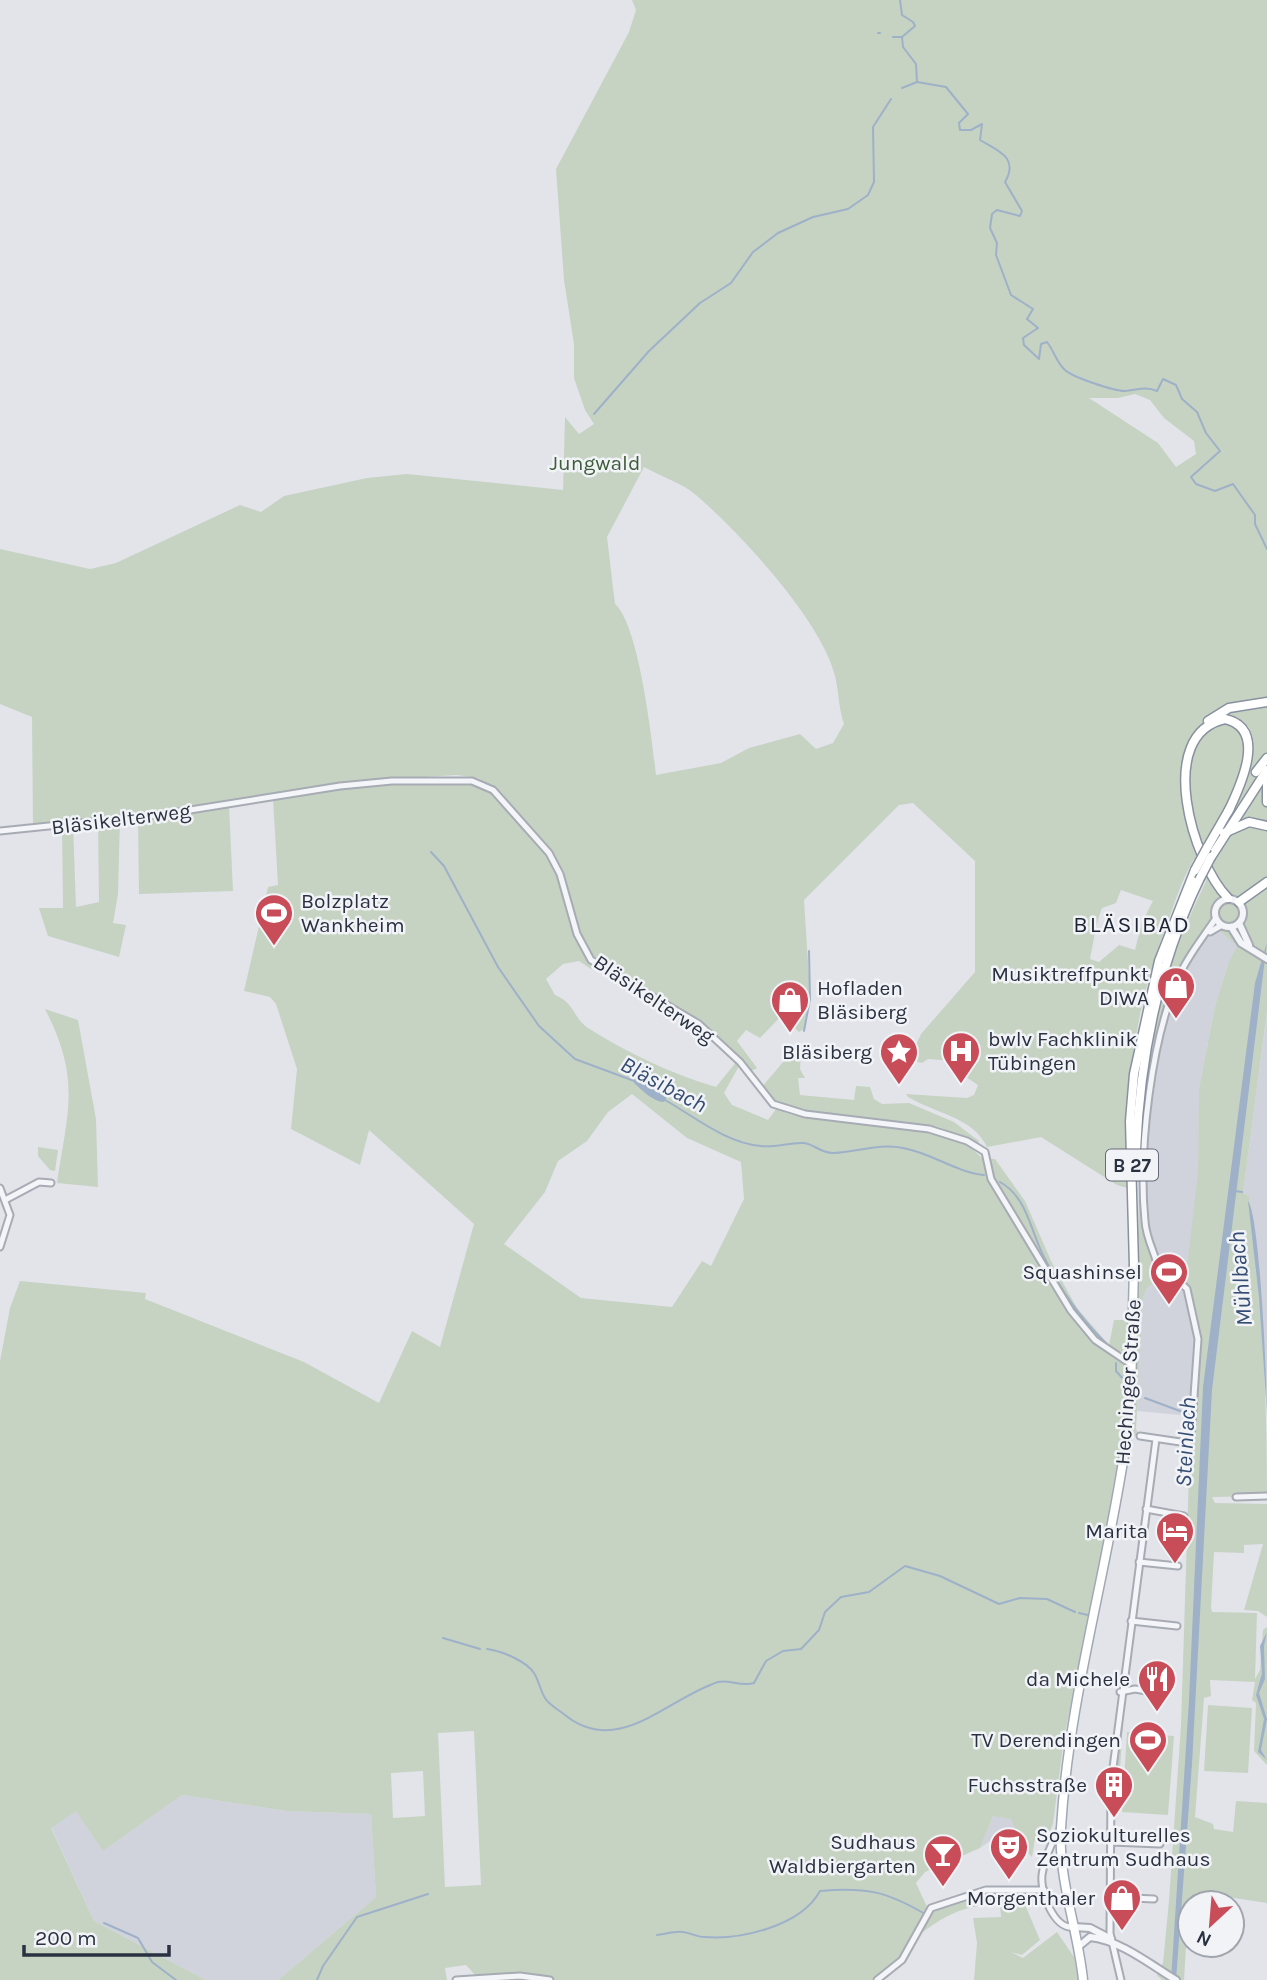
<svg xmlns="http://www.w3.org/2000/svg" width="1267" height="1980" viewBox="0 0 1267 1980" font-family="Karla,sans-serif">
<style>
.built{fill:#d0d3db}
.green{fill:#c6d3c3;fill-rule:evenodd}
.water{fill:#9eb1c8}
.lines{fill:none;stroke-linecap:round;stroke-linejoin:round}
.stream{stroke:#9eb1c8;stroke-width:2}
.minor-casing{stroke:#a7abb4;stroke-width:9}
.tertiary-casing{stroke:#a7abb4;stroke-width:10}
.primary-casing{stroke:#a1a8b5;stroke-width:11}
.trunk-casing{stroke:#8991a0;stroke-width:11}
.minor{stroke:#f4f5f8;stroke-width:5}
.tertiary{stroke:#f4f5f8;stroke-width:6}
.primary{stroke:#fff;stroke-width:8}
.trunk{stroke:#fff;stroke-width:8}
.trunk-bridge-casing{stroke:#8991a0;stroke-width:11;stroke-linecap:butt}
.trunk-bridge{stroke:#fff;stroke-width:8}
.labels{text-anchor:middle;stroke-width:5;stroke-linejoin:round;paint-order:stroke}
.shield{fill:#f1f3f7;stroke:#666b78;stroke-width:2}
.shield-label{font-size:19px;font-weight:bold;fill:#2a3141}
.park-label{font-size:21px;fill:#3d5c38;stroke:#f1f3f7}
.street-label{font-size:21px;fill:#2a3141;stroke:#f1f3f7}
.poi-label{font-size:21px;fill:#2a3141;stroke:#f1f3f7;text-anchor:end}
.neighbourhood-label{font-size:23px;letter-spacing:2px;fill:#1c2332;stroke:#f1f3f7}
.water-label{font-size:23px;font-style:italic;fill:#364e73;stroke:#f1f3f7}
</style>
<rect width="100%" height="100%" fill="#e2e4ea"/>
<!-- built -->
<g class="built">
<path d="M 1216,928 L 1237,946 L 1229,961 L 1215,1006 L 1199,1088 L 1198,1339 L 1192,1416 L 1137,1411 L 1143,1297 L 1147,1288 L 1144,1203 L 1148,1118 L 1161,1034 L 1180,976 L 1207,933 Z"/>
<path d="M 1267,1013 L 1267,1395 L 1256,1256 L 1249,1196 L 1243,1193 Z"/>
<path d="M 182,1795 L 286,1811 L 371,1814 L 376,1897 L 278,1980 L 206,1980 L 94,1921 L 51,1827 L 76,1810 L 103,1851 Z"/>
<path d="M 993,1816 L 1011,1818 L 1017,1834 L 1016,1845 L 990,1841 L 980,1848 Z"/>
</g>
<!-- green -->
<g class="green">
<path d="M 632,0 L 1267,0 L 1267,1012 L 1243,1193 L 1249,1196 C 1262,1296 1267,1395 1267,1496 L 1212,1497 L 1215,1503 L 1267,1504 L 1267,1617 L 1258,1611 L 1244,1610 L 1263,1544 L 1244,1545 L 1244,1553 L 1214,1552 L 1211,1607 L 1212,1612 L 1257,1613 L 1255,1679 L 1260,1670 L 1263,1630 L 1267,1627 L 1267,1765 L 1254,1751 L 1256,1703 L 1252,1700 L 1255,1682 L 1210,1680 L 1211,1696 L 1204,1698 L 1195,1817 L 1213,1824 L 1214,1829 L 1233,1832 L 1236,1801 L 1267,1803 L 1267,1903 L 1215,1895 L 1189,1897 L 1184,1980 L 1162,1980 L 1157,1975 L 1163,1963 L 1169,1901 L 1181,1725 L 1190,1442 L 1198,1351 L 1185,1286 L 1198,1172 L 1199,1088 L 1215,1006 L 1229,961 L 1237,946 L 1216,928 C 1157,964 1140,1151 1144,1215 C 1146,1236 1155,1258 1160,1277 L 1147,1288 L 1143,1297 L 1136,1429 L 1140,1436 L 1127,1435 L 1128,1389 L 1114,1492 L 1064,1738 L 1053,1824 L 1045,1843 L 1035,1839 L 1032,1857 L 1024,1849 L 1016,1845 L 1017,1834 L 1011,1819 L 993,1816 L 980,1848 L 925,1872 L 916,1883 L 928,1909 L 901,1958 L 872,1980 L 557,1980 L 520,1975 L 476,1976 L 466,1965 L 445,1968 L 447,1980 L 278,1980 L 376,1897 L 371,1814 L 286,1811 L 182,1795 L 103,1851 L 76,1811 L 51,1828 L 94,1921 L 206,1980 L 0,1980 L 0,1361 L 10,1308 L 20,1281 L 146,1293 L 145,1299 L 304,1362 L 379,1403 L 412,1331 L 440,1347 L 474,1224 L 369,1130 L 360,1165 L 291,1129 L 297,1069 L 276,1004 L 270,997 L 244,991 L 268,887 L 278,885 L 273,799 L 229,805 L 233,891 L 139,894 L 138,817 L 120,819 L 118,894 L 113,923 L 126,925 L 119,957 L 48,936 L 39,908 L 63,908 L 62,826 L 33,829 L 32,717 L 0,704 L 0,549 L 90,569 L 116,563 L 240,505 L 261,512 L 284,496 L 367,478 L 407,474 L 563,490 L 565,417 L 579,434 L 594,424 L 585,410 L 574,378 L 574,344 L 564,280 L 556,169 L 629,32 L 636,10 ZM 1135,394 L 1150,400 L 1164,418 L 1194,441 L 1196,454 L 1176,467 L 1158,443 L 1089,398 L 1118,398 ZM 644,467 C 660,476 682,483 696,495 C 739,532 822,621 835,676 C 839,692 838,705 844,724 L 833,743 L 816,749 L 800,734 L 749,748 L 721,763 L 656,775 C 652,739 639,625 615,604 L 607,537 ZM 457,775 L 478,778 L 496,789 L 545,842 L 559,866 L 587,951 L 595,962 C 650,994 711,1019 750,1072 L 757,1068 L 737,1041 L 746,1030 L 760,1038 L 781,1016 L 799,1032 L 804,1029 L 810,994 L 804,900 L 899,805 L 913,803 L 975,861 L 975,972 L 921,1034 L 909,1060 L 922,1063 L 928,1059 L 953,1061 L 961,1067 L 960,1073 L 978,1085 L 974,1095 L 967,1098 L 906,1094 L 908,1097 C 934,1113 973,1117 987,1147 L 1041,1137 L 1117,1185 L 1131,1189 C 1124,1089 1132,1018 1167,924 C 1175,902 1182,879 1194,859 L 1206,881 L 1183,931 L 1162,992 L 1140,1117 L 1137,1320 L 1133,1357 L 1131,1320 L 1114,1320 L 1109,1345 L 1077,1308 L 1052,1263 L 1025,1201 L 995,1159 L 983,1159 L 967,1144 L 939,1134 L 907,1127 L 792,1115 L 776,1109 L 768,1120 L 732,1105 L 724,1093 L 739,1066 L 737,1061 L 716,1087 C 671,1074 628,1053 588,1028 C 573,1018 575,1003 555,995 L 546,979 L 563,964 L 579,961 L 591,969 L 594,967 C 569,942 567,906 556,874 C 550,857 534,839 521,826 C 509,814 495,792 479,786 C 453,775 369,786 339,789 L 345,782 ZM 98,822 L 99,902 L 76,907 L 73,824 ZM 1121,890 L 1153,901 L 1142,922 L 1135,950 L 1119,945 L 1099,962 L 1090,959 C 1094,940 1095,927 1102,908 L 1116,903 ZM 635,1078 L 646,1078 L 669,1093 L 663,1102 L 652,1098 ZM 632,1094 L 687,1138 L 741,1162 L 744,1199 L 711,1266 L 702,1261 L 672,1307 L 581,1298 L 504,1244 L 545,1192 L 558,1161 L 587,1141 L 608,1112 ZM 474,1731 L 481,1885 L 445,1887 L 438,1733 ZM 423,1771 L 425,1816 L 393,1818 L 391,1773 Z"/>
<path d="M 45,1009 L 78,1020 L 96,1119 L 98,1187 L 57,1183 C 68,1109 81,1079 45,1009 Z"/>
<path d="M 795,1048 L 801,1051 L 800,1069 L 805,1078 L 798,1078 L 800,1095 L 854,1100 L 856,1086 L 870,1087 L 874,1099 L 882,1104 L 909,1103 L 954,1122 L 979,1141 L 978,1144 L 939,1127 L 796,1109 L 774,1101 L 761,1088 Z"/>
<path d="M 38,1147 L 58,1150 L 55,1171 L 50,1170 L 38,1156 Z"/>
<path d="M 1208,1705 L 1252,1708 L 1248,1773 L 1204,1771 Z"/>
<path d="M 1118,1724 L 1123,1724 L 1117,1815 L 1113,1815 Z"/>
<path d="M 1127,1732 L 1174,1736 L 1168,1815 L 1122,1812 Z"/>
<path d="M 1020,1893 L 1040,1940 L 1022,1955 L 1011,1952 L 1023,1958 L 1057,1932 L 1074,1957 L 1078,1980 L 974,1980 L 977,1943 L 973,1918 L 1001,1917 L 1000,1905 C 967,1903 944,1916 919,1935 L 933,1910 L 987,1894 Z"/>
</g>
<!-- water -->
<g class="water">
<path d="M 1267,942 L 1212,1390 L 1192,1764 L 1176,1980 L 1171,1980 L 1189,1700 L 1203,1387 L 1255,983 Z"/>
<path d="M 635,1078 L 646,1078 L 669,1092 L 664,1102 C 653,1102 642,1090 634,1083 Z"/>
<path d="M 1248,1201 C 1260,1216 1267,1384 1267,1415 L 1259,1297 Z"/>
<path d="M 1267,1632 L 1264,1646 L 1265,1679 L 1259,1693 L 1267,1719 L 1261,1750 L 1267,1760 L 1258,1752 L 1264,1719 L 1256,1695 L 1262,1673 L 1260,1646 Z"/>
</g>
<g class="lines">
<!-- stream -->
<g class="stream">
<path d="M 900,0 L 902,15 L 913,22 L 915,26 L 902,37 L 903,47 L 916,64 L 917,82 L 946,87 L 968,114 L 959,123 L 960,130 L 971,130 L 982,124 L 980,140 C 999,151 1019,158 1005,182 L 1022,211 L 1020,216 L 997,210 L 992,214 L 990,228 L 997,243 L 996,255 L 1011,295 L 1033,309 L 1027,319 L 1038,328 L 1023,338 L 1024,345 L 1039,359 L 1041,344 L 1047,342 C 1054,351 1056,361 1064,369 C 1071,377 1114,391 1125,391 C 1137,390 1146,386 1157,391 L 1163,379 L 1176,385 L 1182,399 L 1197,412 L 1206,433 L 1220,451 L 1191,477 L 1196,484 L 1215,491 L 1233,484 L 1255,515 L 1255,524 L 1267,549"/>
<path d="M 878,33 L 880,33"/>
<path d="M 893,37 L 902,37"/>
<path d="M 902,88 L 917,82"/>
<path d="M 594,414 L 649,351 L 700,303 L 731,283 L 753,252 L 778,233 L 813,217 L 848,209 L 868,195 L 874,182 L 873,127 L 891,99"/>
<path d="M 431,852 L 444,866 L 498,967 L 539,1026 L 575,1059 L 637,1082"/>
<path d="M 804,1031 L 810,999 L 809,951"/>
<path d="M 665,1100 C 695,1117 726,1143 761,1146 C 775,1148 790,1142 804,1143 C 814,1144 822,1154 834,1153 C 857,1152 880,1143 903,1148 C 932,1153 955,1172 984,1175"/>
<path d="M 1000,1182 C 1027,1197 1030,1229 1043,1255 C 1060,1289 1082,1321 1110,1347"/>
<path d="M 1235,1191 L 1242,1192"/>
<path d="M 1116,1363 L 1116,1371 L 1124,1380"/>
<path d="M 1145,1398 L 1188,1414"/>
<path d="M 1079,1613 L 1088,1615"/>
<path d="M 443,1638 L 480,1649"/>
<path d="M 487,1649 C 502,1651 526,1661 534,1673 C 539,1681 540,1690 545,1698 C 549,1705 559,1710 565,1715 C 618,1758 668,1698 718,1682 C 729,1679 741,1687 754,1683 L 766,1661 L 783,1651 L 801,1649 L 819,1630 L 825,1612 L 841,1597 L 869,1592 L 905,1566 L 940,1576 L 999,1604 L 1020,1598 L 1047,1599 L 1075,1612"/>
<path d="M 104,1923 L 138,1938 L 152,1962 L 176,1980"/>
<path d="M 657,1935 C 665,1934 675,1931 683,1932 C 691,1933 697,1937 704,1937 C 741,1940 801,1926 820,1891 C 865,1887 886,1891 925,1914"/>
<path d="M 317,1980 L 323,1966 L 357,1917 L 428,1894"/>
</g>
<defs>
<g id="minor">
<path d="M 0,831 L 165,814 L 340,786 L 392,781 L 472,781 L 493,790 L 549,853 L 560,874 L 577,934 L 591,960 L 699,1024 L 740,1062 L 773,1104 L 805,1114 L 929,1129 L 967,1141 L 985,1152 L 991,1179 L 1071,1311 L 1095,1340 L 1132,1365"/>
<path d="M 1210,932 L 1222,925"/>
<path d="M 0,1188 L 10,1215 L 0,1247"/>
<path d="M 7,1199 L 39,1182 L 51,1183"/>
<path d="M 1140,1436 L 1187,1443 L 1191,1439 L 1198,1339 L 1187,1289 L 1182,1284 L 1160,1277 C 1158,1257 1146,1241 1145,1221 C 1138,1151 1151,1036 1181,972 C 1190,953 1204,936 1216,918"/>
<path d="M 1236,1497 L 1267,1496"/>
<path d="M 1146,1509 L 1184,1516"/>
<path d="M 1139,1562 L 1178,1566"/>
<path d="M 1131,1621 L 1177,1626"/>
<path d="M 1120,1692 L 1135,1689 L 1164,1694"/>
<path d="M 1061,1828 C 1052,1840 1044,1861 1042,1875 C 1040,1892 1054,1930 1074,1927"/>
<path d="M 1111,1842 L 1160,1844"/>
<path d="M 1111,1897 L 1154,1899"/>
<path d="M 456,1980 L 520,1976 L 550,1980"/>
<path d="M 877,1980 L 902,1960 L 931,1908 L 986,1890 L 1044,1890"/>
<path d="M 1121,1980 L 1110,1933 L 1111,1783 L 1156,1439"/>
</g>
<g id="tertiary">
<circle cx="1229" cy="913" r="14"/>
<path d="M 1239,923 L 1249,945"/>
<path d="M 1231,927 L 1241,943 L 1267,959"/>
<path d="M 1074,1927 L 1090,1928 L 1111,1939"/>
<path d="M 1078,1947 L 1090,1937 C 1120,1940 1151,1965 1176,1980"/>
</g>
<path id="primary" d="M 1083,1980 C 1078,1929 1058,1880 1061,1828 C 1069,1695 1109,1566 1127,1435 L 1131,1394 L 1134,1266"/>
<g id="trunk">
<path d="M 1208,721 L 1229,708 L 1267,702"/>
<path d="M 1256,772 L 1267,758"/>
<path d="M 1267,782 L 1267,802"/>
<path d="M 1228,812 C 1242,783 1267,728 1225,719 C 1154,734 1193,863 1228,898"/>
<path d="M 1224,833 L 1249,822 L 1267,826"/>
<path d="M 1207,848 L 1230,808"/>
<path d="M 1211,857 L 1267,770"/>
<path d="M 1239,902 L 1267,882"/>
<path d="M 1136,1151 C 1140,1057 1158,965 1199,880"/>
<path d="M 1134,1266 L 1130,1121 L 1134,1074 L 1159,961 L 1195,870"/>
</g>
</defs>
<!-- minor casing -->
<use href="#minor" class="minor-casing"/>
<!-- tertiary casing -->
<use href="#tertiary" class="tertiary-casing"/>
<!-- primary casing -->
<use href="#primary" class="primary-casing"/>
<!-- trunk casing -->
<use href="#trunk" class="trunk-casing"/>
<!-- minor -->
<use href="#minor" class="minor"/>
<!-- tertiary -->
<use href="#tertiary" class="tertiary"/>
<!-- primary -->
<use href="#primary" class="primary"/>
<!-- trunk -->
<use href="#trunk" class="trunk"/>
<defs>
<g id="trunk-bridge">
<path d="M 1195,870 L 1207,848"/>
<path d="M 1199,880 L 1211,857"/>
</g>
</defs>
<!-- trunk-bridge casing -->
<use href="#trunk-bridge" class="trunk-bridge-casing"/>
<!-- trunk-bridge -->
<use href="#trunk-bridge" class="trunk-bridge"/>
</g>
<!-- icons -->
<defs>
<symbol id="stadium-pin" viewBox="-11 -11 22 30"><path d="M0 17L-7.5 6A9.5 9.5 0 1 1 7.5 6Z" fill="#c94c59" stroke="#f1f3f7"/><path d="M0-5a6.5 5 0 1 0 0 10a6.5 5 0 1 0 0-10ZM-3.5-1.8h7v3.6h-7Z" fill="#fff"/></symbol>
<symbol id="shop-pin" viewBox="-11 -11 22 30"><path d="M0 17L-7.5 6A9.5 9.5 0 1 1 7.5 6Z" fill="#c94c59" stroke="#f1f3f7"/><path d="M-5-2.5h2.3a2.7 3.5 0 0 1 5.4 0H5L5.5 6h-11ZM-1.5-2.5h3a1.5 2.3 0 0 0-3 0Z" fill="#fff"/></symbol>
<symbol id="hospital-pin" viewBox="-11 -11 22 30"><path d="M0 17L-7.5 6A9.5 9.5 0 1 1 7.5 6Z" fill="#c94c59" stroke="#f1f3f7"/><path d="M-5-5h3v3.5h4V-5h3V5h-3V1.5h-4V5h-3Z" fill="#fff"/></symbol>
<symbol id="sight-pin" viewBox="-11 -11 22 30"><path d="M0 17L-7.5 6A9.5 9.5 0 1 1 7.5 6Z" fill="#c94c59" stroke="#f1f3f7"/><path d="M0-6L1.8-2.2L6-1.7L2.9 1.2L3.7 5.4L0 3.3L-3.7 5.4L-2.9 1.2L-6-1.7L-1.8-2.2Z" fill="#fff"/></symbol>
<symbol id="hotel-pin" viewBox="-11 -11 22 30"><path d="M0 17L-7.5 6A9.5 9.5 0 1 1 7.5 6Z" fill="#c94c59" stroke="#f1f3f7"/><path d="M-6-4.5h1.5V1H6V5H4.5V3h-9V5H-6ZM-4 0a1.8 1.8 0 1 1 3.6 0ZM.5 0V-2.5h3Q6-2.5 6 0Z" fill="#fff"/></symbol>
<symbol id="restaurant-pin" viewBox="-11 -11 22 30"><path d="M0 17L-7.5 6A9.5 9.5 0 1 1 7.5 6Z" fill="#c94c59" stroke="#f1f3f7"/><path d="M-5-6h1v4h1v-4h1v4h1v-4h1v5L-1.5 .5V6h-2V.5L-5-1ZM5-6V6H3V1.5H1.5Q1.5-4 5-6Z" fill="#fff"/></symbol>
<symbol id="building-pin" viewBox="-11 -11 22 30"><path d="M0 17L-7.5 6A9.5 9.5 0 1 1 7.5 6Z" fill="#c94c59" stroke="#f1f3f7"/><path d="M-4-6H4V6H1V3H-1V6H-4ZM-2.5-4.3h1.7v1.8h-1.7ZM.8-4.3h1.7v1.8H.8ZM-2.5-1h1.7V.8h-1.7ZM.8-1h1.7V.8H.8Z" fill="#fff"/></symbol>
<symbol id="theatre-pin" viewBox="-11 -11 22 30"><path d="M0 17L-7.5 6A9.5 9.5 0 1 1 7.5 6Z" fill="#c94c59" stroke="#f1f3f7"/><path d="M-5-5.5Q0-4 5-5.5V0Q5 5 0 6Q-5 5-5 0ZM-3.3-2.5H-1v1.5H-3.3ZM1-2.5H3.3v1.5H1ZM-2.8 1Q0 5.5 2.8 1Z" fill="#fff"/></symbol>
<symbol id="bar-pin" viewBox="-11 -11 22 30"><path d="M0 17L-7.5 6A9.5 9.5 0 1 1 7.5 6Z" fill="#c94c59" stroke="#f1f3f7"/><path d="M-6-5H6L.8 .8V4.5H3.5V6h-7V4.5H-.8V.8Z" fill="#fff"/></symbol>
</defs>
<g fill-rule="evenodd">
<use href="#stadium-pin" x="252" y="891" width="44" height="60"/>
<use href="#shop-pin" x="1154" y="964" width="44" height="60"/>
<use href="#shop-pin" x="768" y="978" width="44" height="60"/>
<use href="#hospital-pin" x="939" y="1029" width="44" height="60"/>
<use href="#sight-pin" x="877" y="1030" width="44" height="60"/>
<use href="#stadium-pin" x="1147" y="1250" width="44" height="60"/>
<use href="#hotel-pin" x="1153" y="1509" width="44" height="60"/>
<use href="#restaurant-pin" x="1135" y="1657" width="44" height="60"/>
<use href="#stadium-pin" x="1126" y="1718" width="44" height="60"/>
<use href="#building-pin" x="1092" y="1763" width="44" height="60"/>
<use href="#theatre-pin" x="987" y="1825" width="44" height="60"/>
<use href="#bar-pin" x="921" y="1832" width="44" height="60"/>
<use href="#shop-pin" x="1100" y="1876" width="44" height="60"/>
</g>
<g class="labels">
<!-- shield labels -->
<rect class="shield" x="1106" y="1149.5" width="52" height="31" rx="5"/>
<g class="shield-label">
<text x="1132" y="1172">B 27</text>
</g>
<!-- park labels -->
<g class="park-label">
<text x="595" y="470">Jungwald</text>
</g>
<!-- street labels -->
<g class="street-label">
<text transform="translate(121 819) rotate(-7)" y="7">Bläsikelterweg</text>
<text transform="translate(654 999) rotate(34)" y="7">Bläsikelterweg</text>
<text transform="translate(1128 1382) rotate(-86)" y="7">Hechinger Straße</text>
</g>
<!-- poi labels -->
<g class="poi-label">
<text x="301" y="908" text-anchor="start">Bolzplatz<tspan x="301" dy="24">Wankheim</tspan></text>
<text x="1149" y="981">Musiktreffpunkt<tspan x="1149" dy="24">DIWA</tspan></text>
<text x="817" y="995" text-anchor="start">Hofladen<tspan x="817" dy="24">Bläsiberg</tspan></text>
<text x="988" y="1046" text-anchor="start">bwlv Fachklinik<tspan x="988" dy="24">Tübingen</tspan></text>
<text x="872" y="1059">Bläsiberg</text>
<text x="1142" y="1279">Squashinsel</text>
<text x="1148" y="1538">Marita</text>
<text x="1130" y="1686">da Michele</text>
<text x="1121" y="1747">TV Derendingen</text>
<text x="1087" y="1792">Fuchsstraße</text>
<text x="1036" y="1842" text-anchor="start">Soziokulturelles<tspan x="1036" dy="24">Zentrum Sudhaus</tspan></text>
<text x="916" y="1849">Sudhaus<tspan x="916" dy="24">Waldbiergarten</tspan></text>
<text x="1095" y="1905">Morgenthaler</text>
</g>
<!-- neighbourhood labels -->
<g class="neighbourhood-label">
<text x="1132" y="932">BLÄSIBAD</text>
</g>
<!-- water labels -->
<g class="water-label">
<text transform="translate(664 1084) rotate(28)" y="8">Bläsibach</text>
<text transform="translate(1240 1279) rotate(-95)" y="8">Mühlbach</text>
<text transform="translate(1185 1442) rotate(-87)" y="8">Steinlach</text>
</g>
</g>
<!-- north arrow -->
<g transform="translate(1211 1924) rotate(206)"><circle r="33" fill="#f1f3f7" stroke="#a1a5ae" stroke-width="2"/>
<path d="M0-5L12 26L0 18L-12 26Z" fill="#c94c59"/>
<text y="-10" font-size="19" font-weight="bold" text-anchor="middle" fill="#2a3141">N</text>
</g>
<!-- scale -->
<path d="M24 1945v10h145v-10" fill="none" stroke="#2a3141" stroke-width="3.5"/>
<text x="35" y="1945" font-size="21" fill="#2a3141" stroke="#f1f3f7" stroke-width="5" paint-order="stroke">200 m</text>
</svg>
